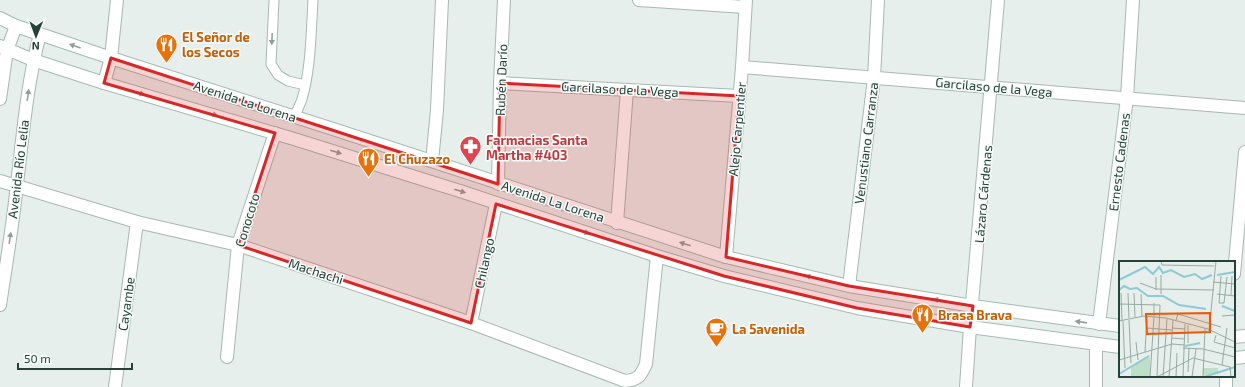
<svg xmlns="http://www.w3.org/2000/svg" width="1245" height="387" viewBox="0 0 1245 387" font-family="'Exo 2',sans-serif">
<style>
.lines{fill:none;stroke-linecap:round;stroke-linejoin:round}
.service-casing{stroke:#a8b8b2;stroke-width:11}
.minor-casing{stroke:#a8b8b2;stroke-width:14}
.tertiary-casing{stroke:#a8b8b2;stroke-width:14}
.secondary-casing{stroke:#a4bbb3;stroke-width:14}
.service{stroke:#fff;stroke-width:9}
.minor{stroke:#fff;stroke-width:12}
.tertiary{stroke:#fff;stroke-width:12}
.secondary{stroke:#fff;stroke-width:12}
.oneway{fill:#92a09c}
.marked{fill:#d62828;fill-opacity:0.2;stroke:#d62828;stroke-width:3;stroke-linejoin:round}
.labels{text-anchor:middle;stroke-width:3;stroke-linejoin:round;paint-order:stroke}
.food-label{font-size:13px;font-weight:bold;fill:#c56008;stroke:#f7fbf9;text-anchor:start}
.street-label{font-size:13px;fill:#24423a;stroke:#f7fbf9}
.health-label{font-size:13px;font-weight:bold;fill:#be3a42;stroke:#f7fbf9;text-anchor:start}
.inset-river{fill:none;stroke:#8ec9d4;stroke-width:2}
.inset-road{fill:none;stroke:#98aaa4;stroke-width:1}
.view{fill:#e8590c;fill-opacity:0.15;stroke:#e8590c;stroke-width:2}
.inset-edge{fill:none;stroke:#24423a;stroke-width:2}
</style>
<rect width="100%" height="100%" fill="#e6efeb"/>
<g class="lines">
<defs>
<g id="service">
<path d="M 274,0 L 271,64 L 278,75 L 288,81 L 305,85"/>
<path d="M 294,117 C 297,111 300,105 302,99 C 311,69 311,32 313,0"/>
</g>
<g id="minor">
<path d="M 639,0 L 745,7"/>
<path d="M 742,67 L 1245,108"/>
<path d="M 500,83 L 739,96"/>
<path d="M 432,161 L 437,110 L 442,0"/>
<path d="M 0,181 L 137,222 L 238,245 L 471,323 L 625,381 C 639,380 641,375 646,364 L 657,256"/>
<path d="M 498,184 L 500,83 L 504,0"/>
<path d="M 617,223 L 627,90"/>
<path d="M 726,257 L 742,67 L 746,0"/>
<path d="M 1234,274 L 1245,152"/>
<path d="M 849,286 L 874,78 L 878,0"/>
<path d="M 471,323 L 496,204"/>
<path d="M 1099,324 L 1127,98 L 1133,0"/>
<path d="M 227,357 L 238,245 L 275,133"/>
<path d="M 1226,376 L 1226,387"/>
<path d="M 115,387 L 137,222"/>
<path d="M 966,387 L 970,327 L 998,0"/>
<path d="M 1096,387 L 1096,345"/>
</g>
<g id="tertiary">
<path d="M 104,83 L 111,58 L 117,0"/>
<path d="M 0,99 L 7,50 L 16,26"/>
<path d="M 0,305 C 6,265 13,224 17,184 C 23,134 27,83 40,34"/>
</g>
<g id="secondary">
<path d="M 0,18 L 16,26 L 111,58 L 333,129 L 726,257 L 849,286 L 973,306 L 1120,326"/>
<path d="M 0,46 L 33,60 L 104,83 L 294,139 L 463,192 L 657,256 L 724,276 L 857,308 L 970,327 L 1120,347"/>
<path d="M 1234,337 L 1245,336"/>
<path d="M 1234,358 L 1245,357"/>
</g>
</defs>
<!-- service casing -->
<use href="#service" class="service-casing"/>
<!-- minor casing -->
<use href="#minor" class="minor-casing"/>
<!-- tertiary casing -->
<use href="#tertiary" class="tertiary-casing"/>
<!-- secondary casing -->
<use href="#secondary" class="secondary-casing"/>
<!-- service -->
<use href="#service" class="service"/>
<!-- minor -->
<use href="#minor" class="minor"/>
<!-- tertiary -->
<use href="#tertiary" class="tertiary"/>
<!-- secondary -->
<use href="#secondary" class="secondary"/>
</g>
<!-- one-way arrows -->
<defs><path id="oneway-solid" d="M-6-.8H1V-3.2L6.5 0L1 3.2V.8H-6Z"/></defs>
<g class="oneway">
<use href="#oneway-solid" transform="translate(272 39) rotate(92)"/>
<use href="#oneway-solid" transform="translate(75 46) rotate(-161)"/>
<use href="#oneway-solid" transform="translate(139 93) rotate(16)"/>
<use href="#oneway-solid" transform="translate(28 95) rotate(-82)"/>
<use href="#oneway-solid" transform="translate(212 114) rotate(17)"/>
<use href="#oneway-solid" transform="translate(336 152) rotate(17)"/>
<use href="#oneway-solid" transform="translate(460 191) rotate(18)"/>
<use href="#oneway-solid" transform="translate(584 232) rotate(18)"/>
<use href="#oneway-solid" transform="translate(10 238) rotate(-82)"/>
<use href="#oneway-solid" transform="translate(685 244) rotate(-162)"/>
<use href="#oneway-solid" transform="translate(811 277) rotate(-166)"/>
<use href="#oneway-solid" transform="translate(939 300) rotate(-171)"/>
<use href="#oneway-solid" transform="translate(1081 322) rotate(-172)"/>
</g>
<!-- marked area -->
<path class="marked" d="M 111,58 L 498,184 L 500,83 L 739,96 L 726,257 L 849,286 L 973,306 L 970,327 L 857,308 L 724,276 L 496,204 L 471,323 L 238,245 L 275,133 L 104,83 Z"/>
<!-- icons -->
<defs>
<symbol id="restaurant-pin" viewBox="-11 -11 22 30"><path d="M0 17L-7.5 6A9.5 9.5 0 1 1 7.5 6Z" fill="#e8710a" stroke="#f7fbf9"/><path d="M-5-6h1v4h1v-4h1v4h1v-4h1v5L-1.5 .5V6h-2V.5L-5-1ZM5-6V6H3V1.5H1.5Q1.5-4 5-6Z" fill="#fff"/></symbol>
<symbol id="pharmacy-pin" viewBox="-11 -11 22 30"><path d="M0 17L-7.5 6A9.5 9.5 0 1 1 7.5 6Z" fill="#e0444e" stroke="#f7fbf9"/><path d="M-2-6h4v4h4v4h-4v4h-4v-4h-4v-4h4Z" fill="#fff"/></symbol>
<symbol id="cafe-pin" viewBox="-11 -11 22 30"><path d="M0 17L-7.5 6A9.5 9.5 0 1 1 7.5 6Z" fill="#e8710a" stroke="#f7fbf9"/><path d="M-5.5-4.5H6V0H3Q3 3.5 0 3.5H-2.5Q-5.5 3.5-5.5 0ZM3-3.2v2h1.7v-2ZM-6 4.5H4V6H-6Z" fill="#fff"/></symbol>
</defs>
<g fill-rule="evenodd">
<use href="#restaurant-pin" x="154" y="32" width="25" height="34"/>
<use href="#pharmacy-pin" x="458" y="134" width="25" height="34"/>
<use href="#restaurant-pin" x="356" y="146" width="25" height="34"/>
<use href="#restaurant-pin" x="910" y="302" width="25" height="34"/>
<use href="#cafe-pin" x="704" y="316" width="25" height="34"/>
</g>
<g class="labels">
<!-- food labels -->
<g class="food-label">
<text x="182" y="42">El Señor de<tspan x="182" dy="15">los Secos</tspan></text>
<text x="384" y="164">El Chuzazo</text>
<text x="938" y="320">Brasa Brava</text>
<text x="732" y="334">La 5avenida</text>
</g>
<!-- street labels -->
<g class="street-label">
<text transform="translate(501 80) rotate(-88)" y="5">Rubén Darío</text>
<text transform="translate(994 87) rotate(5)" y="5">Garcilaso de la Vega</text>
<text transform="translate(620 89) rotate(3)" y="5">Garcilaso de la Vega</text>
<text transform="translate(245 101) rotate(18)" y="5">Avenida La Lorena</text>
<text transform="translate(737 129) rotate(-85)" y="5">Alejo Carpentier</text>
<text transform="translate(866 143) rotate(-83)" y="5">Venustiano Carranza</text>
<text transform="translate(1119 162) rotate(-83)" y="5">Ernesto Cadenas</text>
<text transform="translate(18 169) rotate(-83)" y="5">Avenida Río Lelia</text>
<text transform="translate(983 194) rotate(-85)" y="5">Lázaro Cárdenas</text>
<text transform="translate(553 201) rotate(18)" y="5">Avenida La Lorena</text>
<text transform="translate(247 220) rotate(-73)" y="5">Conocoto</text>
<text transform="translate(484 263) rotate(-78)" y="5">Chilango</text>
<text transform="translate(316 271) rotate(18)" y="5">Machachi</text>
<text transform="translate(126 304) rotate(-82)" y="5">Cayambe</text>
</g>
<!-- health labels -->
<g class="health-label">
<text x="486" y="145">Farmacias Santa<tspan x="486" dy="15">Martha #403</tspan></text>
</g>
</g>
<!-- overview -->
<g transform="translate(1119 261)">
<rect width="116" height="116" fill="#e6efeb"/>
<path d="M 31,92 L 31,116 L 12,116 L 12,107 L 25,97 L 30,97 ZM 84,107 L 99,107 L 99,113 L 84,114 Z" fill="#bfe0c8"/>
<path class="inset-river" d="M 98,14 L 116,11M 0,19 L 26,6 L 34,13 L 40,6 L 44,12 L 52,9 L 65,16 L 76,13 L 83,18 L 93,14M 0,29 L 5,25 L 11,28 L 18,27 L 29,35 L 44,35 L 60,44 L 87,48M 103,45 L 116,50M 66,85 L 81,82M 0,113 L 30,95M 85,116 L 116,106"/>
<path class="inset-road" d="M 42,0 L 43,4 L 95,5M 102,15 L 100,42 L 105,42 L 108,16M 37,16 L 37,29M 94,21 L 116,23M 21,22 L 37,28 L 95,29M 2,32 L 3,59M 9,32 L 10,57M 15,32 L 16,56M 22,33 L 23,55M 42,33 L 42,14M 98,33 L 116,35M 112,34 L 113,15M 35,42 L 35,55M 0,43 L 41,44 L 38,116M 103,55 L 116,54M 10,59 L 12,102M 57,59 L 59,53 L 102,66M 0,60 L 25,55 L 47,57 L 89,68 L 116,81M 4,60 L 6,107M 28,67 L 53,69M 53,67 L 66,68M 90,70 L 97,0M 53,72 L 67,72M 97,74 L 95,81 L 116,87M 53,77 L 65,78M 17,81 L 19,99M 69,82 L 69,64M 64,87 L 84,88 L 116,96M 26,91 L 28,55M 0,99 L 53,83 L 65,84M 103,104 L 108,67M 69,111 L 70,87M 31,116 L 35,56M 38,116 L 74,97 L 111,106 L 112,116M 44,116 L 48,58M 50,116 L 54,59M 57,116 L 58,92M 64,116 L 66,63M 73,116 L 77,88M 84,116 L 86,67"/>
<path class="view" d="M 91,52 L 91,71 L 28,73 L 27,53 Z"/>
<rect width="116" height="116" class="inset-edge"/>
</g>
<!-- north arrow -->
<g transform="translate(36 36) rotate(181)" stroke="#f7fbf9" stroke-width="3" paint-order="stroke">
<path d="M0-3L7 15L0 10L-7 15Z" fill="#24423a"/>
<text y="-6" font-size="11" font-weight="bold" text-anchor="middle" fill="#24423a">N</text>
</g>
<!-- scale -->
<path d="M18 363v6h114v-6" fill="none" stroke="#24423a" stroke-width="2"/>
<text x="24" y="363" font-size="12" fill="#24423a" stroke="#f7fbf9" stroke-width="3" paint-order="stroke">50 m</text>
</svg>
